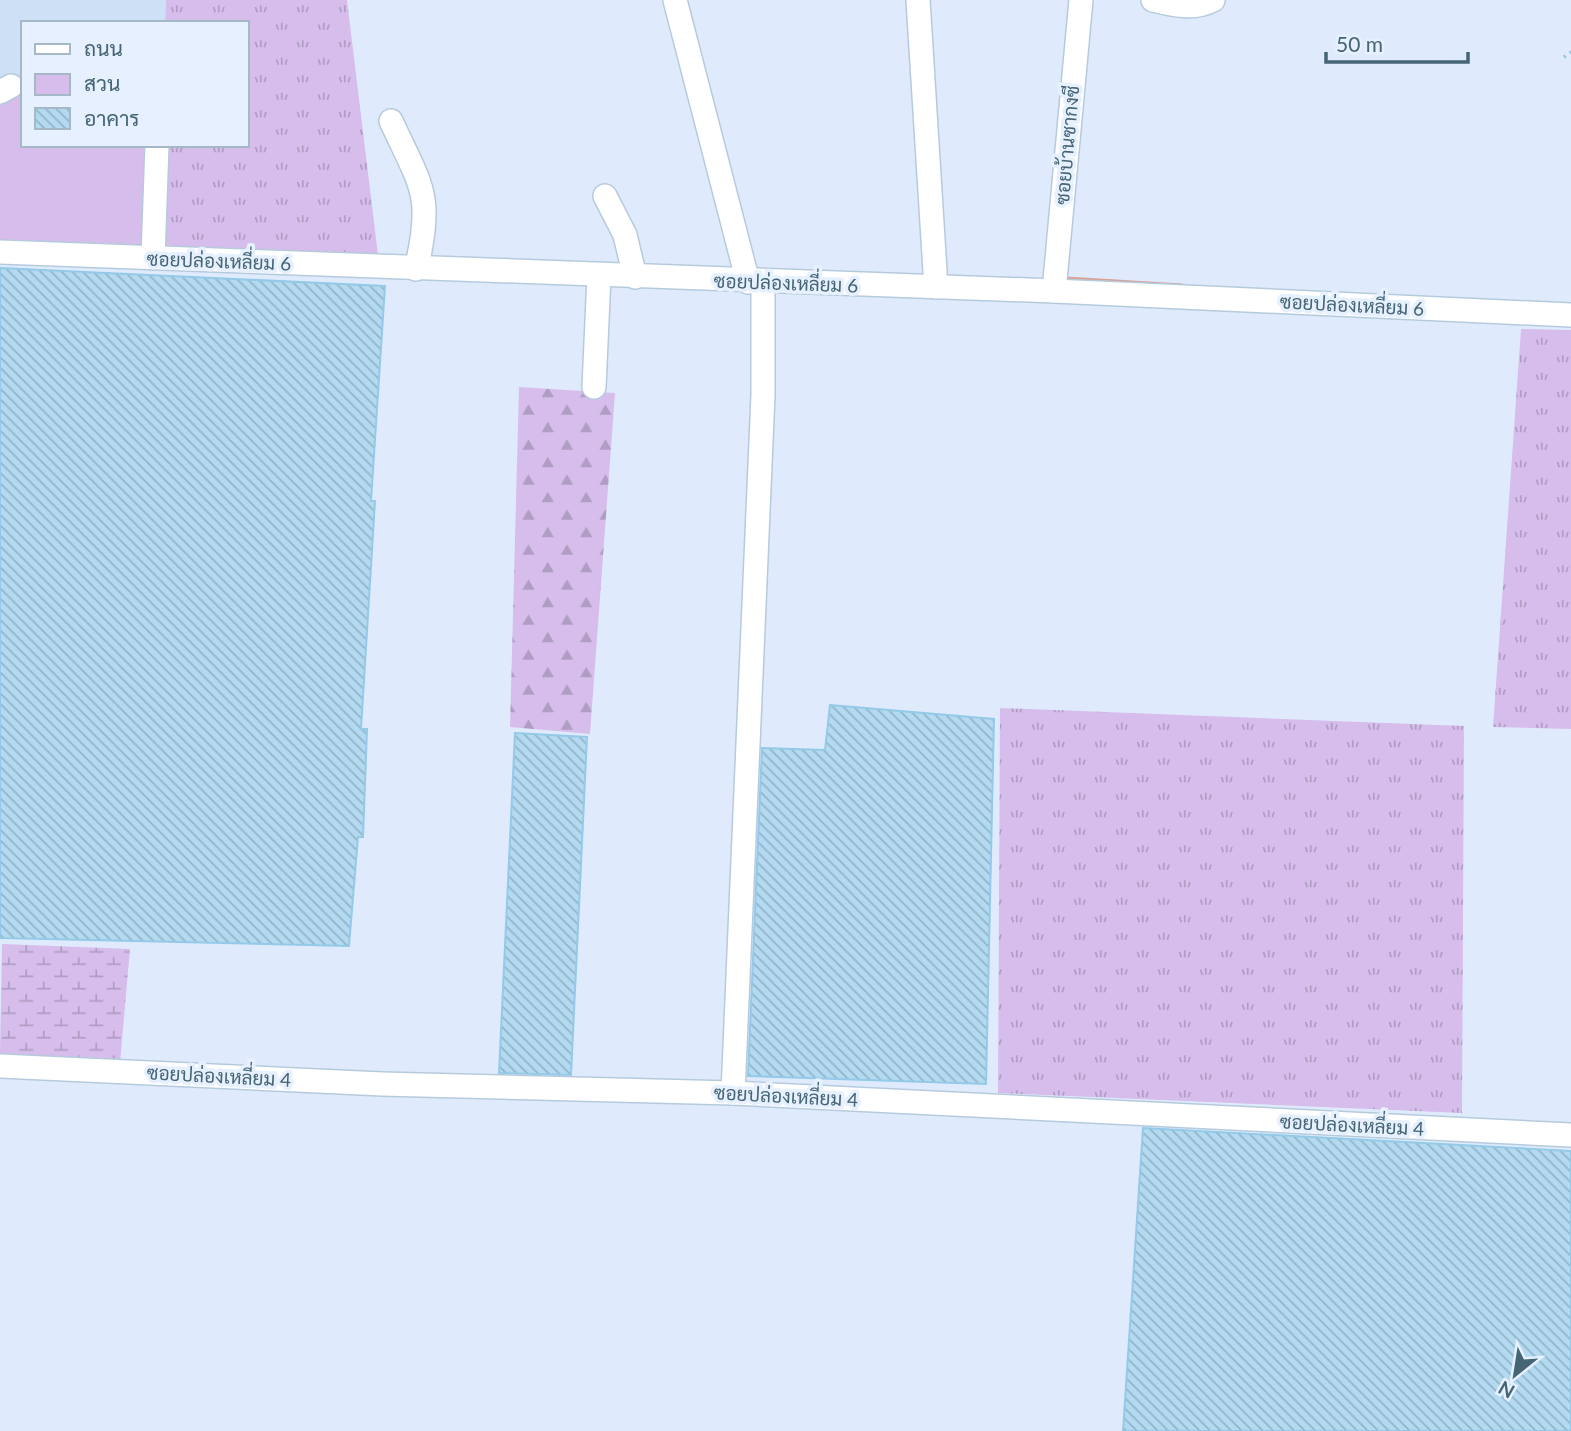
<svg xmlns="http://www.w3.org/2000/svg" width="1571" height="1431" viewBox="0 0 1571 1431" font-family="Lato,Sarabun,sans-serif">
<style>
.residential{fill:#cde0f5}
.grass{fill:url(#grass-tufts)}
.forest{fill:url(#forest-firs)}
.wetland{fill:url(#wetland-marsh)}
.green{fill:#d7bdeb}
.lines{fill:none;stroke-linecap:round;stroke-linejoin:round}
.stream{stroke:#daa198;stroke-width:5}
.building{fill:url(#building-back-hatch);stroke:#94cae8;stroke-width:2}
.minor-casing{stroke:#b5cbdd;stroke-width:26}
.path{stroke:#98c1d9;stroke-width:3.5;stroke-dasharray:2 5;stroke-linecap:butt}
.minor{stroke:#fff;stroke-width:23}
.labels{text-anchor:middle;stroke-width:7;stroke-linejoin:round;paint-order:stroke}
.street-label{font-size:19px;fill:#456575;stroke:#e6f0ff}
</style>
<defs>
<pattern id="grass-tufts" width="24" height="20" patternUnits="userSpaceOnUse" patternTransform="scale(1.75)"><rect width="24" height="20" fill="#d7bdeb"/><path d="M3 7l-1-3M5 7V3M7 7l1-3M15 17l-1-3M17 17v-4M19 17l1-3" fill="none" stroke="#b09dc3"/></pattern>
<pattern id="forest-firs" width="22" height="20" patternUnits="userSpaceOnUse" patternTransform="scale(1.75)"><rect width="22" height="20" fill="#d7bdeb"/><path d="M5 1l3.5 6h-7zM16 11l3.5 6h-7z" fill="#b09dc3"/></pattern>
<pattern id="wetland-marsh" width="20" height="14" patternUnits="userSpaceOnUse" patternTransform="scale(1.75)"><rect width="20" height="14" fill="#d7bdeb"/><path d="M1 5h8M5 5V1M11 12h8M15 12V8" fill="none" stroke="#b09dc3"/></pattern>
<pattern id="building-back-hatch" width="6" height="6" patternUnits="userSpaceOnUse" patternTransform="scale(1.75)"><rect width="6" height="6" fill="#b3daf1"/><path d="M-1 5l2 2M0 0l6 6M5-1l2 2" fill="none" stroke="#93b4c8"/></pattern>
</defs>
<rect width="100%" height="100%" fill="#dfebfd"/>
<!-- residential -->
<path class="residential" d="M 0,0 L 166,0 L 165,22 L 23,23 L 23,85 L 0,85 Z"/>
<!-- grass -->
<g class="grass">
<path d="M 166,0 L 347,0 L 378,255 L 161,248 L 163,145 L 247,145 L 247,23 L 165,23 Z"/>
<path d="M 1521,329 L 1571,330 L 1571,729 L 1493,727 Z"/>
<path d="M 1000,708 L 1464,726 L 1462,1113 L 998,1093 Z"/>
</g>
<!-- forest -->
<path class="forest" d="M 519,387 L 615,393 L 590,734 L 510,727 Z"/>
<!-- wetland -->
<path class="wetland" d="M 2,944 L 130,949 L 120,1063 L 0,1053 Z"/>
<!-- green -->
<path class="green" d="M 0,85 L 23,85 L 23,145 L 163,145 L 161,248 L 0,244 Z"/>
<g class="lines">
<!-- stream -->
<path class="stream" d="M 1066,279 L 1182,286"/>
</g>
<!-- building -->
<g class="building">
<path d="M 0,268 L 385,286 L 371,501 L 375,501 L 361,729 L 367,729 L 363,837 L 358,837 L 349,946 L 0,938 Z"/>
<path d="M 830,705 L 994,719 L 986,1084 L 748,1076 L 762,748 L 825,750 Z"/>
<path d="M 515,733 L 587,737 L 571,1075 L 499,1073 Z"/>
<path d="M 1143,1128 L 1571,1151 L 1571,1431 L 1123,1431 Z"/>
</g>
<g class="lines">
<defs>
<g id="minor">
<path d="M 675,0 L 748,282"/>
<path d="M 918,0 L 936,287"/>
<path d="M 1153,0 C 1173,5 1194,10 1213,0"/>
<path d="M 0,92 L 11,86"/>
<path d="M 391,121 C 421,186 434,195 416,269"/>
<path d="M 605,196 L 625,235 L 635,277"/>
<path d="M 0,252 L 1054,291 L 1571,315"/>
<path d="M 153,258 L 157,145"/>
<path d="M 1054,291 L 1081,0"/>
<path d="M 594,387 L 599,276"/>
<path d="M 0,1066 L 382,1084 L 733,1093 L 1571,1135"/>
<path d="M 733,1093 L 763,395 L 763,282"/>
</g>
</defs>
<!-- minor casing -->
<use href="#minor" class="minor-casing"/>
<!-- path -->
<path class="path" d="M 1564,57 L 1571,52"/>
<!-- minor -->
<use href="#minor" class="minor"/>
</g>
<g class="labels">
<!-- street labels -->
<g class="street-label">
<text transform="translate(1067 145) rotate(-85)" y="7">ซอยบ้านซากงซี</text>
<text transform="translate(219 261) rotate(2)" y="7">ซอยปล่องเหลี่ยม 6</text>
<text transform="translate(786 283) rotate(2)" y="7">ซอยปล่องเหลี่ยม 6</text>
<text transform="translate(1352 305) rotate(3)" y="7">ซอยปล่องเหลี่ยม 6</text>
<text transform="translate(219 1076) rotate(3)" y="7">ซอยปล่องเหลี่ยม 4</text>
<text transform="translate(786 1096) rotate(3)" y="7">ซอยปล่องเหลี่ยม 4</text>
<text transform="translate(1352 1125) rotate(3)" y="7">ซอยปล่องเหลี่ยม 4</text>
</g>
</g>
<!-- legend -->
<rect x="21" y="21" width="228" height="126" fill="#e6f0ff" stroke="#a6b8c8" stroke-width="2"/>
<rect x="35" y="44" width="35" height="10" fill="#ffffff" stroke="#a6b8c8" stroke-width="2"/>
<text x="84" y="56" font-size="21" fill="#456575">ถนน</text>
<rect x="35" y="74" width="35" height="21" fill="#d7bdeb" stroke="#a6b8c8" stroke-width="2"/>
<text x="84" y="91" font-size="21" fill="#456575">สวน</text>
<rect x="35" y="108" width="35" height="21" fill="url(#building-back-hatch)" stroke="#a6b8c8" stroke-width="2"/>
<text x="84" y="126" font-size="21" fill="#456575">อาคาร</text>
<!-- north arrow -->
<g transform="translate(1515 1375) rotate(210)" stroke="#e6f0ff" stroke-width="5" paint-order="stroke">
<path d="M0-5L12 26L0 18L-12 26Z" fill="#456575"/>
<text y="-10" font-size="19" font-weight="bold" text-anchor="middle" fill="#456575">N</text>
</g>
<!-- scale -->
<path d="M1326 52v10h142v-10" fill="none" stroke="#456575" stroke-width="3.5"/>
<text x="1336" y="52" font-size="21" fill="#456575" stroke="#e6f0ff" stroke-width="5" paint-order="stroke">50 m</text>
</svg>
